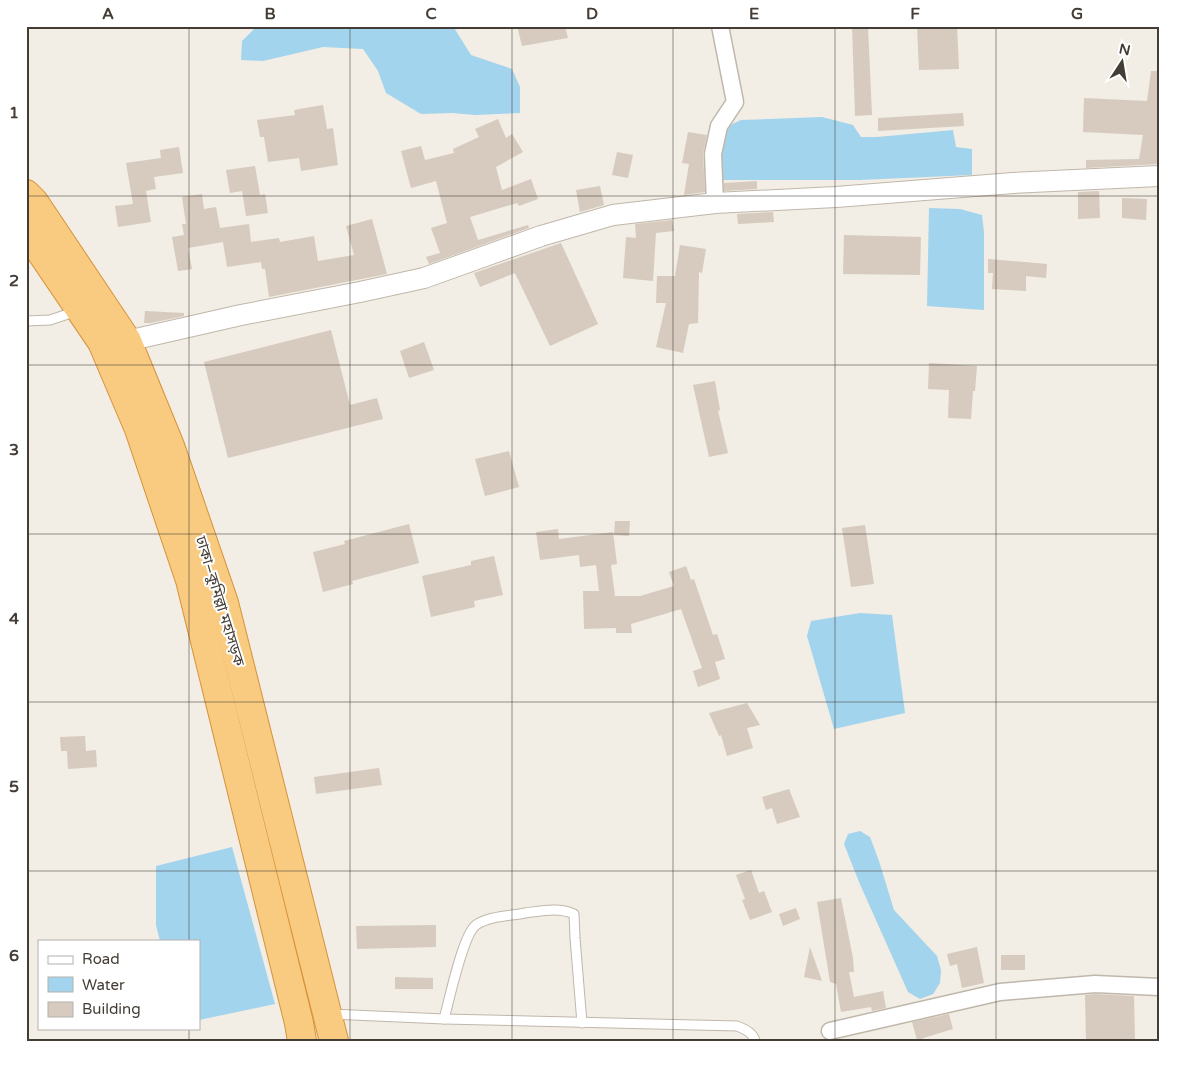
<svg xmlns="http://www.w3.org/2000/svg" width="1185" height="1067" viewBox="0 0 1185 1067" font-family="'Varela Round','Noto Sans Bengali',sans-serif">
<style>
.water{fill:#a3d4ed}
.building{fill:#d6cbbe}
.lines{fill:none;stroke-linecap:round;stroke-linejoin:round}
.service-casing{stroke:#c0b7ab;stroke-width:11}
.minor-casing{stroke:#c0b7ab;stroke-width:19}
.tertiary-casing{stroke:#c0b7ab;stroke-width:22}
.trunk-casing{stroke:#d7923a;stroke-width:30}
.service{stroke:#fff;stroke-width:9}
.minor{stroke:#fff;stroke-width:16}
.tertiary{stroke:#fff;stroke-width:20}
.trunk{stroke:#f9cb80;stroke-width:28}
.grid{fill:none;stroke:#443d35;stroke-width:1;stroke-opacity:0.55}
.labels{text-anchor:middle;stroke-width:4;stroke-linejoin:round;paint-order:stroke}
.street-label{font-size:15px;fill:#443d35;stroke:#fff}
.neatline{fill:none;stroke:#443d35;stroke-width:2}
.grid-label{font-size:16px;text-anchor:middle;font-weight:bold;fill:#443d35}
</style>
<rect width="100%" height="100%" fill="#f2ede5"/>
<!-- water -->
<g class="water">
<path d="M 257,26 L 453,26 L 471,55 L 512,69 L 520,87 L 520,113 L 475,115 L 452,113 L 421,114 L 386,93 L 378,71 L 363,49 L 323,47 L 263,61 L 241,60 L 242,41 Z"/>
<path d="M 822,117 L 853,125 L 861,137 L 877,137 L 953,130 L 956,147 L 972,149 L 972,175 L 860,180 L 720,180 L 720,153 L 724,128 L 741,120 Z"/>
<path d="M 929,208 L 960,209 L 982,215 L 984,232 L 984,310 L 927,306 Z"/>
<path d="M 860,613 L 892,615 L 905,713 L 834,729 L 807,636 L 811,621 Z"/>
<path d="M 860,831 L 870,837 L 879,861 L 894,910 L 937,956 L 941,970 L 940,983 L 933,994 L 920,999 L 908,992 L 859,882 L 844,844 L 848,834 Z"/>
<path d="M 232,847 L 275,1004 L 199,1020 L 199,941 L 160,941 L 156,925 L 156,866 Z"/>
</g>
<!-- building -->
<g class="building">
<path d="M 517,26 L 565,26 L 568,38 L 522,46 Z"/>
<path d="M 852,26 L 868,26 L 872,115 L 855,116 Z"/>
<path d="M 917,26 L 957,26 L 959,69 L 919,70 Z"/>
<path d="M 1151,71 L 1159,71 L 1159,164 L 1086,168 L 1086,160 L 1139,159 L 1143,135 L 1083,132 L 1084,98 L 1147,101 Z"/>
<path d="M 323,105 L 327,129 L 333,128 L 338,165 L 301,171 L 299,158 L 268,162 L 264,137 L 260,137 L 257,120 L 295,115 L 294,110 Z"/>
<path d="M 963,113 L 964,126 L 878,131 L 878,118 Z"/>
<path d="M 498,119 L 506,138 L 512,134 L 523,152 L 496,167 L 502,190 L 531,179 L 538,199 L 519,206 L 517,203 L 470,217 L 478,240 L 528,225 L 529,228 L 429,264 L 426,257 L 440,253 L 431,228 L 447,223 L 436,181 L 411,188 L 401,151 L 421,146 L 425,160 L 454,153 L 453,149 L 479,137 L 475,129 Z"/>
<path d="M 688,132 L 707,135 L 703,154 L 705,192 L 684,195 L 689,164 L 682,163 Z"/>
<path d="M 179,147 L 183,173 L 154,177 L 156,189 L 146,191 L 151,222 L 118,227 L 115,206 L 133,204 L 126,163 L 161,158 L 160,150 Z"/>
<path d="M 617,152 L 633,155 L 628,178 L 612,175 Z"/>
<path d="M 255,166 L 260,195 L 265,194 L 268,213 L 246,216 L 242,191 L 230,193 L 226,170 Z"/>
<path d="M 757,181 L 757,189 L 724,191 L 724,183 Z"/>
<path d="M 600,186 L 604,205 L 580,212 L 576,190 Z"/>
<path d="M 1099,191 L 1100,218 L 1078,219 L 1078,192 Z"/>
<path d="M 202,194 L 204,209 L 216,207 L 220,228 L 249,224 L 251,242 L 279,238 L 280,242 L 314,236 L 318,261 L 354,255 L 346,226 L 372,219 L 387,274 L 269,297 L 265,269 L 262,269 L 261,262 L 227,267 L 223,242 L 188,248 L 192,269 L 178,271 L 172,237 L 184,235 L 182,224 L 186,224 L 182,197 Z"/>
<path d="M 1122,198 L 1147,199 L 1146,220 L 1122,218 Z"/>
<path d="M 773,212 L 774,222 L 738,224 L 737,214 Z"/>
<path d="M 672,220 L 674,231 L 656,233 L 653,281 L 623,278 L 626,237 L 636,238 L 635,224 Z"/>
<path d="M 844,235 L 921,237 L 920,275 L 843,274 Z"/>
<path d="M 561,243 L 598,324 L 550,346 L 515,273 L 480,287 L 474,273 Z"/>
<path d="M 680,245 L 706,249 L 702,273 L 699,272 L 698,323 L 689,324 L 683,353 L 656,347 L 666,303 L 656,303 L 657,276 L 675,276 Z"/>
<path d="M 988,259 L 1047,264 L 1046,278 L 1026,276 L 1026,291 L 992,289 L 993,273 L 988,273 Z"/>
<path d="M 145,311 L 184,313 L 184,316 L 151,323 L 144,323 Z"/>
<path d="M 331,330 L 350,405 L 377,398 L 383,419 L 228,458 L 204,362 Z"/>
<path d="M 424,342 L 434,370 L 409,378 L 400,351 Z"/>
<path d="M 929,363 L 977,366 L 975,391 L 973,391 L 971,419 L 948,418 L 949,390 L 928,389 Z"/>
<path d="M 715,381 L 720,410 L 718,411 L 728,453 L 709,457 L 693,385 Z"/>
<path d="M 509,451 L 519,487 L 485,496 L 475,459 Z"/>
<path d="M 615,521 L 630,521 L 629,536 L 614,535 Z"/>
<path d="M 409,524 L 419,563 L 352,581 L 353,584 L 323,592 L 313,552 L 345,544 L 344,541 Z"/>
<path d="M 865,525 L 874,584 L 851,587 L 842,528 Z"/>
<path d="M 558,529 L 559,539 L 613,532 L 617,564 L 611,565 L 615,596 L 640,596 L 674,586 L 669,572 L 686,566 L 691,580 L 694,579 L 713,635 L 717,634 L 721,646 L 725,659 L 715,662 L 720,679 L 698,687 L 693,671 L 702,668 L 681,609 L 631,624 L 632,633 L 616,633 L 616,628 L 584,629 L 583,591 L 599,591 L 596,565 L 580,567 L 579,555 L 540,560 L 536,532 Z"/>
<path d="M 494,556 L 503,595 L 474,601 L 475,607 L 431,617 L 422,576 L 471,565 L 471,561 Z"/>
<path d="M 747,703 L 760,725 L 747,728 L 753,748 L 727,756 L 721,735 L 719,736 L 709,713 Z"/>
<path d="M 85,736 L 86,751 L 96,750 L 97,767 L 68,769 L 67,751 L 61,751 L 60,737 Z"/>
<path d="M 379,768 L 382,785 L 316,794 L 314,777 Z"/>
<path d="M 789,789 L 800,817 L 777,824 L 772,808 L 766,810 L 762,797 Z"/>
<path d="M 751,870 L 759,893 L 764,891 L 772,912 L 750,920 L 742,900 L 745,899 L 736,875 Z"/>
<path d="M 841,898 L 853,958 L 854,972 L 849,972 L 854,997 L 883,991 L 886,1008 L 872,1011 L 871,1007 L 841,1012 L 836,984 L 830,982 L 817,902 Z"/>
<path d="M 796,908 L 800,919 L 783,926 L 779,914 Z"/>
<path d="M 436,925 L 436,947 L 357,949 L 356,926 Z"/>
<path d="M 810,947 L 822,981 L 804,977 Z"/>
<path d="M 977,947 L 984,983 L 962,988 L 957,964 L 950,966 L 947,954 Z"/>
<rect x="1001" y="955" width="24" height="15"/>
<path d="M 395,977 L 433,978 L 433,989 L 395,989 Z"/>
<path d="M 1095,994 L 1134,996 L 1135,1041 L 1086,1041 L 1085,995 Z"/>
<path d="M 949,1014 L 953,1029 L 917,1040 L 912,1022 Z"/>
</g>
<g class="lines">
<defs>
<g id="service">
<path d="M 26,321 L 50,320 L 77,311"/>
<path d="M 330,1014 L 444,1019 L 737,1026 C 744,1029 753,1032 755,1041"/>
<path d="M 444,1019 C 449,1001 463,934 476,925 C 489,916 510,916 525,913 C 541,911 559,907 574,914 L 575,938 L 582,1023"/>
</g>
<g id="minor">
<path d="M 715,203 L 713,154 L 719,126 L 735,102 L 720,26"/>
<path d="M 830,1031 L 1000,992 L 1095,984 L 1159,987"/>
</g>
<path id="tertiary" d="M 127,341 L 241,315 L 360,292 L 424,278 L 541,236 L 613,215 L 715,203 L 836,197 L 1013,183 L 1159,176"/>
<g id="trunk">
<path d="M 26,194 L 34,202 L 127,341 L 170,446 L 224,603 L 334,1041"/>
<path d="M 26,230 L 102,342 L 139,429 L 190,580 L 299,1023 L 302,1041"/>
</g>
</defs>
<!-- service casing -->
<use href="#service" class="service-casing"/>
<!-- minor casing -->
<use href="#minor" class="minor-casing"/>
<!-- tertiary casing -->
<use href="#tertiary" class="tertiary-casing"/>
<!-- trunk casing -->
<use href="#trunk" class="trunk-casing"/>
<!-- service -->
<use href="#service" class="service"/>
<!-- minor -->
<use href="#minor" class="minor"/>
<!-- tertiary -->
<use href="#tertiary" class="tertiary"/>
<!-- trunk -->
<use href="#trunk" class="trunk"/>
</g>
<!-- grid -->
<path class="grid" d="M 189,26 L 189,941M 350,26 L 350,1041M 512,26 L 512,1041M 673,26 L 673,1041M 835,26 L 835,1041M 996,26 L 996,1041M 26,196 L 1159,196M 26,365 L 1159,365M 26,534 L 1159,534M 26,702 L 1159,702M 26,871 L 1159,871M 189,1028 L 189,1041"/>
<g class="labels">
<!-- street labels -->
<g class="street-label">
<text transform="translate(220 601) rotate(73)" y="5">ঢাকা–কুমিল্লা মহাসড়ক</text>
</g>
</g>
<!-- border -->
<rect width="1185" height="1067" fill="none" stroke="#ffffff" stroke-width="55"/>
<!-- legend -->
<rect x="38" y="940" width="162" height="90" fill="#ffffff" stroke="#b4b1ae"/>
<rect x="48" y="956" width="25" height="8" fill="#ffffff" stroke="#b4b1ae"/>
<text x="82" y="964" font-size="15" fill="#443d35">Road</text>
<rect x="48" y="977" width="25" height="15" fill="#a3d4ed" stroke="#b4b1ae"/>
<text x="82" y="990" font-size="15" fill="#443d35">Water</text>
<rect x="48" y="1002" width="25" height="15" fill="#d6cbbe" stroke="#b4b1ae"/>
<text x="82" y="1014" font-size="15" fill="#443d35">Building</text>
<!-- north arrow -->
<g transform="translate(1122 62) rotate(12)" stroke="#ffffff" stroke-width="4" paint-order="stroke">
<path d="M0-4L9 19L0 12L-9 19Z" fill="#443d35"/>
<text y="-8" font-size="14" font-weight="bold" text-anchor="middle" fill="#443d35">N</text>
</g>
<rect x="28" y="28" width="1130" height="1012" class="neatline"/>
<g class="grid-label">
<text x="108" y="19">A</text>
<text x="270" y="19">B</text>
<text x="431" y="19">C</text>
<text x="592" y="19">D</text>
<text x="754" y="19">E</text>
<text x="915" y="19">F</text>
<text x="1077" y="19">G</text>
<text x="14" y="118">1</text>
<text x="14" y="286">2</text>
<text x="14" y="455">3</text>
<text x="14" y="624">4</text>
<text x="14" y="792">5</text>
<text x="14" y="961">6</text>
</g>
</svg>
